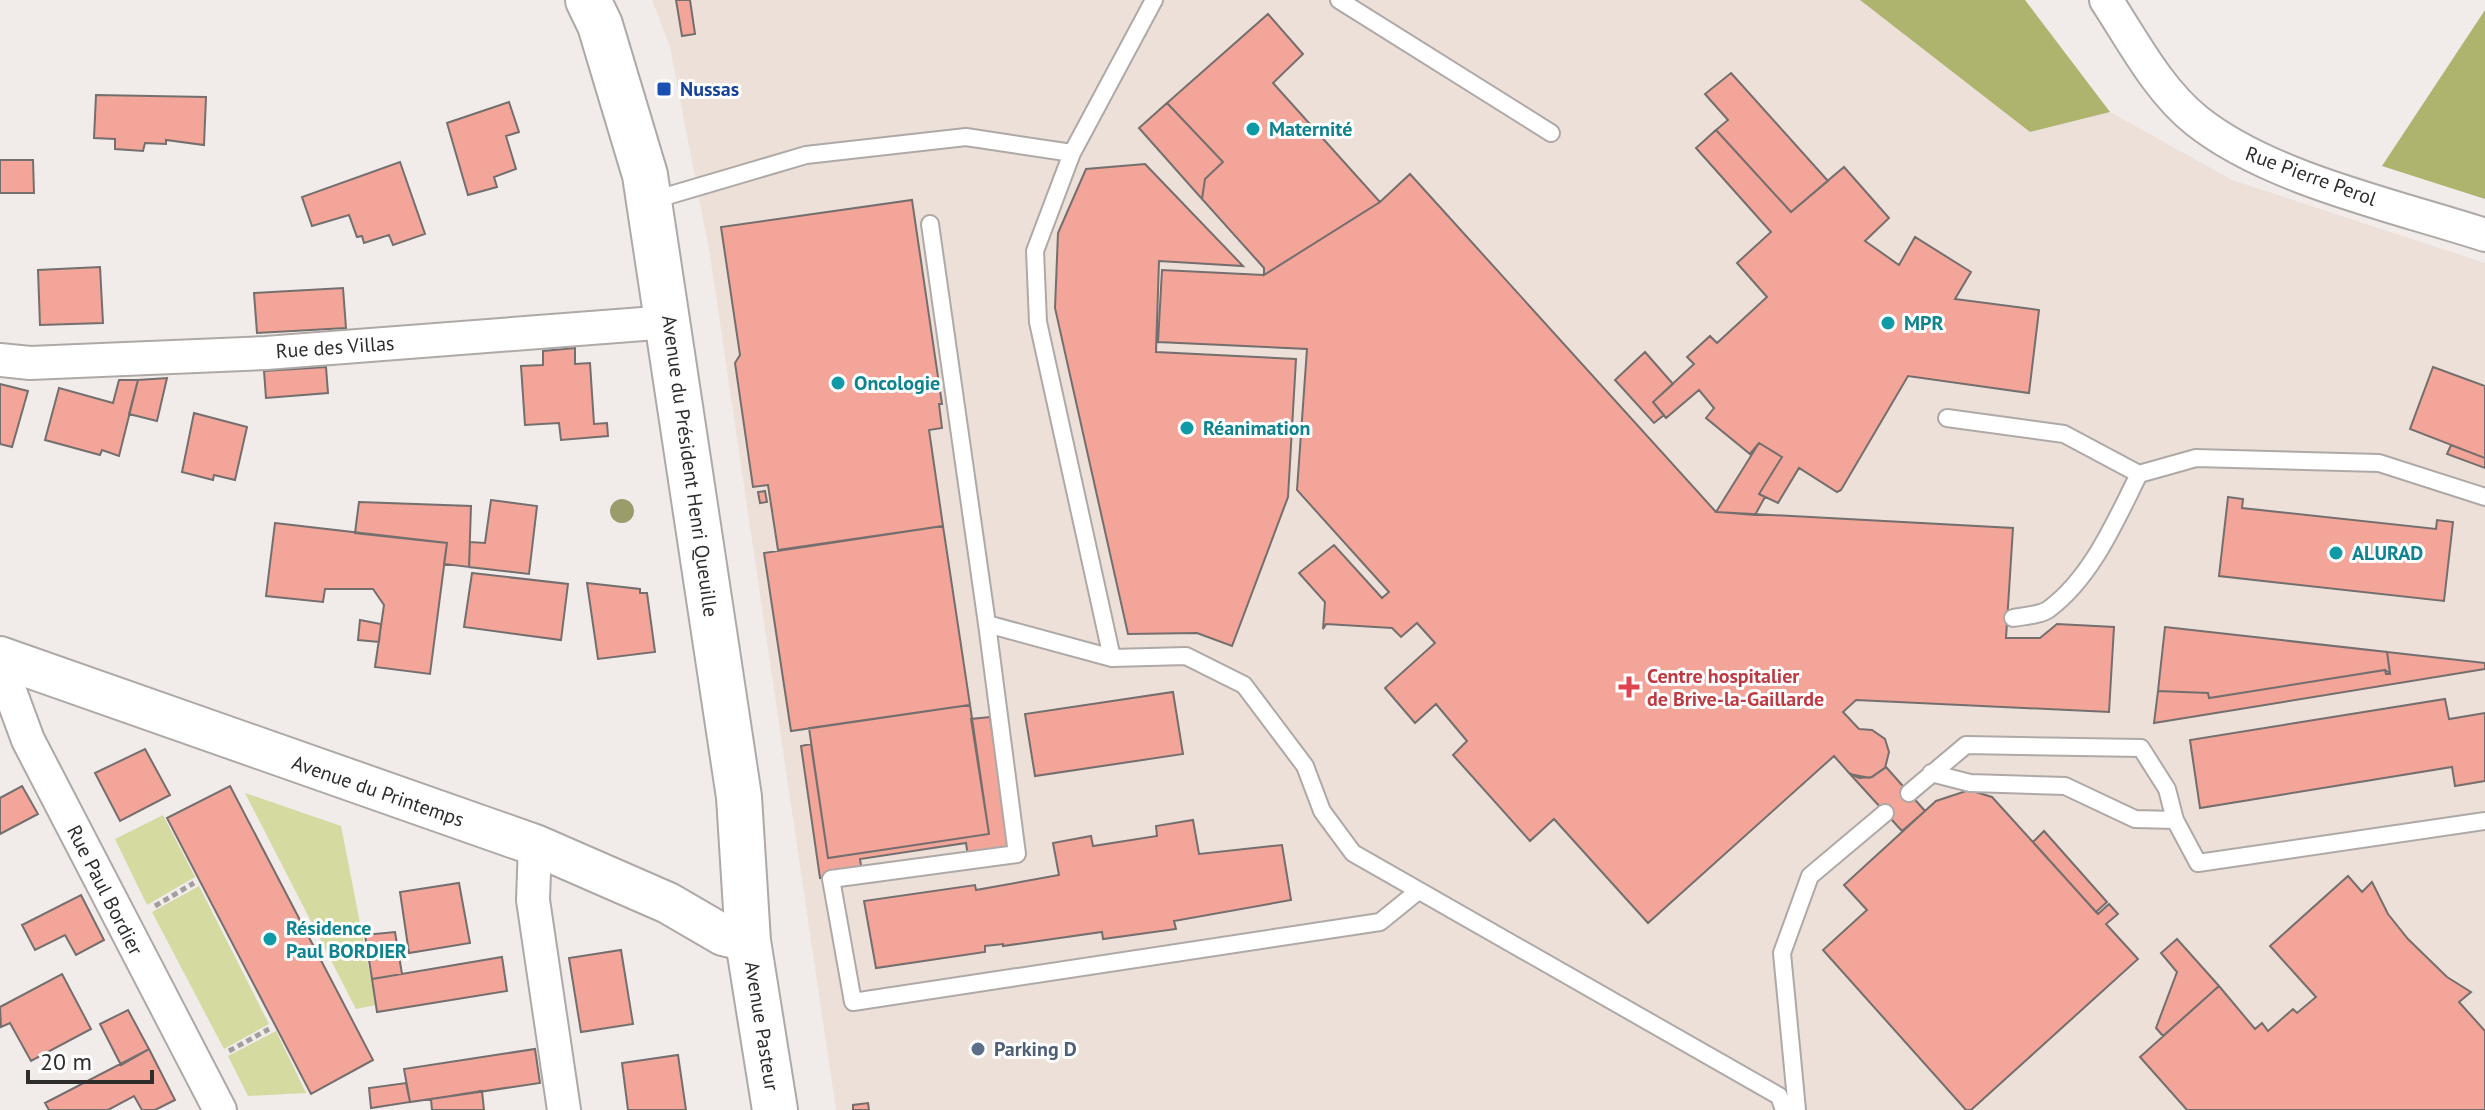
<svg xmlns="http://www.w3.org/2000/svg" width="2485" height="1110" viewBox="0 0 2485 1110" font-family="'PT Sans',sans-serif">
	<rect width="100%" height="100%" fill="#f1ebe9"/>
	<path fill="#ede0d9" d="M652 0H1860L2030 132 2110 112 2232 180 2485 263V1110H836L710 255 670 47Z"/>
	<path fill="#d5daa1" d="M245 793 341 826 376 1005 356 1009Z
		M163 815 195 877 147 905 115 839Z
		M199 886 269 1024 224 1049 152 912Z
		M276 1031 306 1093 248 1096 228 1056Z"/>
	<path fill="#aeb36d" d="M1860 0H2025L2110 112 2030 132Z
		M2485 10V199L2382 166Z"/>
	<path fill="#f2a598" stroke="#746f6e" stroke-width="2" d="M676 0H690L695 34 682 36Z
		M1268 14 1303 54 1273 83 1380 202 1264 275V268L1202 199 1205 179 1223 162 1167 103Z
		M1731 73 1828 181 1791 212 1716 130 1728 120 1705 94Z
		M96 95 206 97 204 145 166 140V144L145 143 143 151 115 149V139L94 138Z
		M509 102 519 132 506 136 516 169 494 177 497 187 468 195 447 123Z
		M1167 103 1223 162 1205 179 1202 199 1139 128Z
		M1716 130 1791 212 1844 167 1889 218 1865 241 1899 265 1915 237 1971 272 1955 299 2039 310 2029 393 1908 376 1841 490 1837 492 1799 468 1778 503 1759 494 1782 457 1759 443 1750 454 1706 418 1714 408 1699 390 1666 418 1653 402 1694 364 1687 357 1710 336 1717 343 1767 297 1737 263 1771 232 1696 148Z
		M0 160H33L34 193H0Z
		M400 162 425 234 393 245 389 235 364 243 362 236 357 237 349 215 312 226 302 197Z
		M1145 164 1243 266 1159 261 1156 352 1296 359 1288 497 1232 646 1197 633 1128 634 1055 308 1058 233 1086 169Z
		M1410 174 1716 512 2013 528 2006 638H2040L2057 624 2114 627 2109 712 1856 700 1843 712 1859 729 1872 730 1885 739 1889 752 1885 768 1872 777 1859 778 1849 773 1834 756 1648 923 1554 819 1530 841 1453 755 1467 741 1436 704 1415 723 1385 688 1435 643 1417 623 1401 637 1392 628 1326 624 1323 629 1325 602 1299 573 1334 545 1382 598 1389 592 1297 490 1307 349 1158 342 1162 270 1264 275 1380 202Z
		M912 200 942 404H939L942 428 929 430 943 526 778 550 768 485 753 487 735 363 740 355 721 227Z
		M100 267 103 323 40 325 38 270Z
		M343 288 346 328 257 333 254 293Z
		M575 348V364L590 363 594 424 607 423 608 436 561 440 559 423 525 425 521 366 543 365V351Z
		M1645 352 1673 384 1653 402 1664 415 1654 423 1615 380Z
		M326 367 328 393 266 398 264 371Z
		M2433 367 2485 386V458L2410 429Z
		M167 378 157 421 129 414 138 380Z
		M119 380H138L119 456 102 450 100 455 45 440 59 388 113 403Z
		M0 384 28 391 12 447 0 444Z
		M194 413 247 427 235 480 214 475 213 480 182 472Z
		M1759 443 1782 457 1759 494 1765 497 1755 515 1716 512Z
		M2451 445 2485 458V468L2447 454Z
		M765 491 767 502 760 503 758 492Z
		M2228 497 2243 499 2242 508 2436 529 2437 520 2453 522 2444 601 2219 576Z
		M491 500 537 506 529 574 469 567 470 542 485 543Z
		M359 502 471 506 469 567 444 564 447 543 355 533Z
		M275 523 447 543 430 674 375 667 384 605 373 589H325L323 602 266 596Z
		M943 526 970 705 791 731 764 553Z
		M472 573 568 584 561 640 464 627Z
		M587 583 640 589V593H647L655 652 598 659Z
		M360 620 381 624 379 642 358 640Z
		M2165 627 2387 652 2390 673 2385 670 2209 698 2208 693 2158 691Z
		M2387 652 2485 663V669L2154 723 2158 691 2208 693 2209 698 2385 670 2386 674 2390 673Z
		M1173 692 1183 754 1035 776 1025 714Z
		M2445 699 2449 719 2485 713V781L2455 786 2452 767 2200 808 2190 740Z
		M970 705 989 834 828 858 809 728Z
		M990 717 1010 850 968 856 966 843 860 859 862 872 820 878 801 746 811 744 828 858 989 834 971 719Z
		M145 749 170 795 120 821 95 773Z
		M1886 767 1925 811 1902 831 1850 774 1870 778Z
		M22 786 38 814 0 834V798Z
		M230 786 373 1060 311 1094 167 818Z
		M1969 790 1992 797 2098 914 2109 904 2118 914 2106 924 2138 959 1971 1110H1966L1823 950 1867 910 1844 885 1936 801Z
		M1193 820 1199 854 1282 845 1291 900 1174 921 1176 929 1103 939 1102 932 1003 946V944L985 946V952L876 968 864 901 975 885 976 890 1059 875 1053 843 1091 836 1093 846 1157 836 1156 826Z
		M2044 831 2107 902 2096 912 2033 842Z
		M2348 876 2362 892 2372 882 2388 914 2408 939 2447 977 2471 992 2459 1002 2485 1031V1110H2187L2140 1057 2219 986 2255 1029 2262 1023 2268 1031 2293 1009 2297 1013 2316 997 2270 946Z
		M459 883 470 943 409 953 400 892Z
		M81 895 104 940 76 955 65 935 35 950 22 925Z
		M395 932 402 974 372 979 365 935Z
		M2177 939 2219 986 2163 1036 2156 1028 2177 972 2161 953Z
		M621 950 633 1024 581 1032 569 958Z
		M502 957 507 991 377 1012 372 979Z
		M62 974 91 1029 31 1061 10 1023 1 1027 0 1007Z
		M128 1010 149 1049 121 1065 100 1024Z
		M149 1049 175 1100 155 1110H142L134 1096 108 1110H49L45 1103Z
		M535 1049 540 1083 410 1102 404 1069Z
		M678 1055 686 1110H628L622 1063Z
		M406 1083 410 1102 371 1108 369 1088Z
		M482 1091 484 1110H432L431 1099Z
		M868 1103 869 1110H853V1105Z"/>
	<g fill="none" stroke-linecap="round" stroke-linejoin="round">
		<defs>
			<path id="service" d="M1154 0 1072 153 1035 251 1038 322 1112 658 1186 656 1244 685 1305 766 1322 811 1353 853 1779 1096 1784 1110
				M1339 0 1551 133
				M650 201 806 155 966 137 1072 153
				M930 224 987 624
				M1947 418 2064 434 2139 474 2196 458 2379 463 2485 497
				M2013 618C2024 616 2041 615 2049 609 2092 577 2116 520 2139 474
				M1112 658 987 624 1017 854 831 879 853 1002 1380 922 1417 892
				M1909 793 1966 745 2141 748 2167 789 2175 820 2135 819 2065 786 1970 783 1931 773
				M2175 820 2198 863 2485 821
				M1797 1110 1782 953 1810 876 1885 813"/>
			<path id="minor" d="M2106 0C2133 41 2158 90 2197 121 2270 179 2396 206 2485 235
				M0 360 30 363 266 353 669 322
				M0 664 28 740 220 1110
				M535 845 533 900 564 1110"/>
			<path id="tertiary" d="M0 657 535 845 668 903 723 935 748 941"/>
			<path id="secondary" d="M588 0 600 25 645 175 739 797 748 941 775 1110"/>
		</defs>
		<use href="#service" stroke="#aea9a6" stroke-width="20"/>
		<use href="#minor" stroke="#aea9a6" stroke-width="36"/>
		<use href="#tertiary" stroke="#aea9a6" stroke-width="44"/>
		<use href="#secondary" stroke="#aea9a6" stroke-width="48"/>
		<path stroke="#a39e9d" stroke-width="5" stroke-dasharray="6 4" stroke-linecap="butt" d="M155 906 194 883
			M229 1051 269 1029"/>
		<use href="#service" stroke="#fff" stroke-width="16"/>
		<use href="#minor" stroke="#fff" stroke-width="32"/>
		<use href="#tertiary" stroke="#fff" stroke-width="40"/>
		<use href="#secondary" stroke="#fff" stroke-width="44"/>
	</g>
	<circle fill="#9c9b6a" cx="622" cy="511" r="12"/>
	<rect fill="#1a4fb4" stroke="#fff" stroke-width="3" x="656" y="81" width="16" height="16" rx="4"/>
	<g fill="#0f9aa8" stroke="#fff" stroke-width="3">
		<circle cx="1253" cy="129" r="8"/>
		<circle cx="1888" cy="323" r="8"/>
		<circle cx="838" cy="383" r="8"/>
		<circle cx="1187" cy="428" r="8"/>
		<circle cx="2336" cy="553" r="8"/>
		<circle cx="270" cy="939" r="8"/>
	</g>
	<path fill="#e0444e" stroke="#fff" stroke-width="3" d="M1625 675h8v8h8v8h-8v8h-8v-8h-8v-8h8z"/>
	<circle fill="#5c6f8a" stroke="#fff" stroke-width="3" cx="978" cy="1049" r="8"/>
	<g text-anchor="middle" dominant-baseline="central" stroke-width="6" stroke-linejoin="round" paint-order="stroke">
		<g font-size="20" font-weight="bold" fill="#164399" stroke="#fff" text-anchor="start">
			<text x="680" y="89">Nussas</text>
		</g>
		<g font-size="20" font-weight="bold" fill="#0d838f" stroke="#fff" text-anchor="start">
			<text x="1269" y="129">Maternité</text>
			<text x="1904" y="323">MPR</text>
			<text x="854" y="383">Oncologie</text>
			<text x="1203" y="428">Réanimation</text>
			<text x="2352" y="553">ALURAD</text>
			<text x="286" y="928">Résidence<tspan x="286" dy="23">Paul BORDIER</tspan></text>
		</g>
		<g font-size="20" fill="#2f2d2c" stroke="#fff">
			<text transform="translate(2311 176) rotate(20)">Rue Pierre Perol</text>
			<text transform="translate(335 347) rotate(-4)">Rue des Villas</text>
			<text transform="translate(690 466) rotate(82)">Avenue du Président Henri Queuille</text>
			<text transform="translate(378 791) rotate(19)">Avenue du Printemps</text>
			<text transform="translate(105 890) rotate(63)">Rue Paul Bordier</text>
			<text transform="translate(762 1026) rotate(81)">Avenue Pasteur</text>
		</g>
		<g font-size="20" font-weight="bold" fill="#be3a42" stroke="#fff" text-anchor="start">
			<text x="1647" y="676">Centre hospitalier<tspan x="1647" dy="23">de Brive-la-Gaillarde</tspan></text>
		</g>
		<g font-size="20" font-weight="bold" fill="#4e5e75" stroke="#fff" text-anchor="start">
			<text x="994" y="1049">Parking D</text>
		</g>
	</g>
	<path d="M28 1070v12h124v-12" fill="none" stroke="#2f2d2c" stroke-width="4"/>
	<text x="40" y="1070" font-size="24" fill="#2f2d2c" stroke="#ffffff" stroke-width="6" paint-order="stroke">20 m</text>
</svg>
